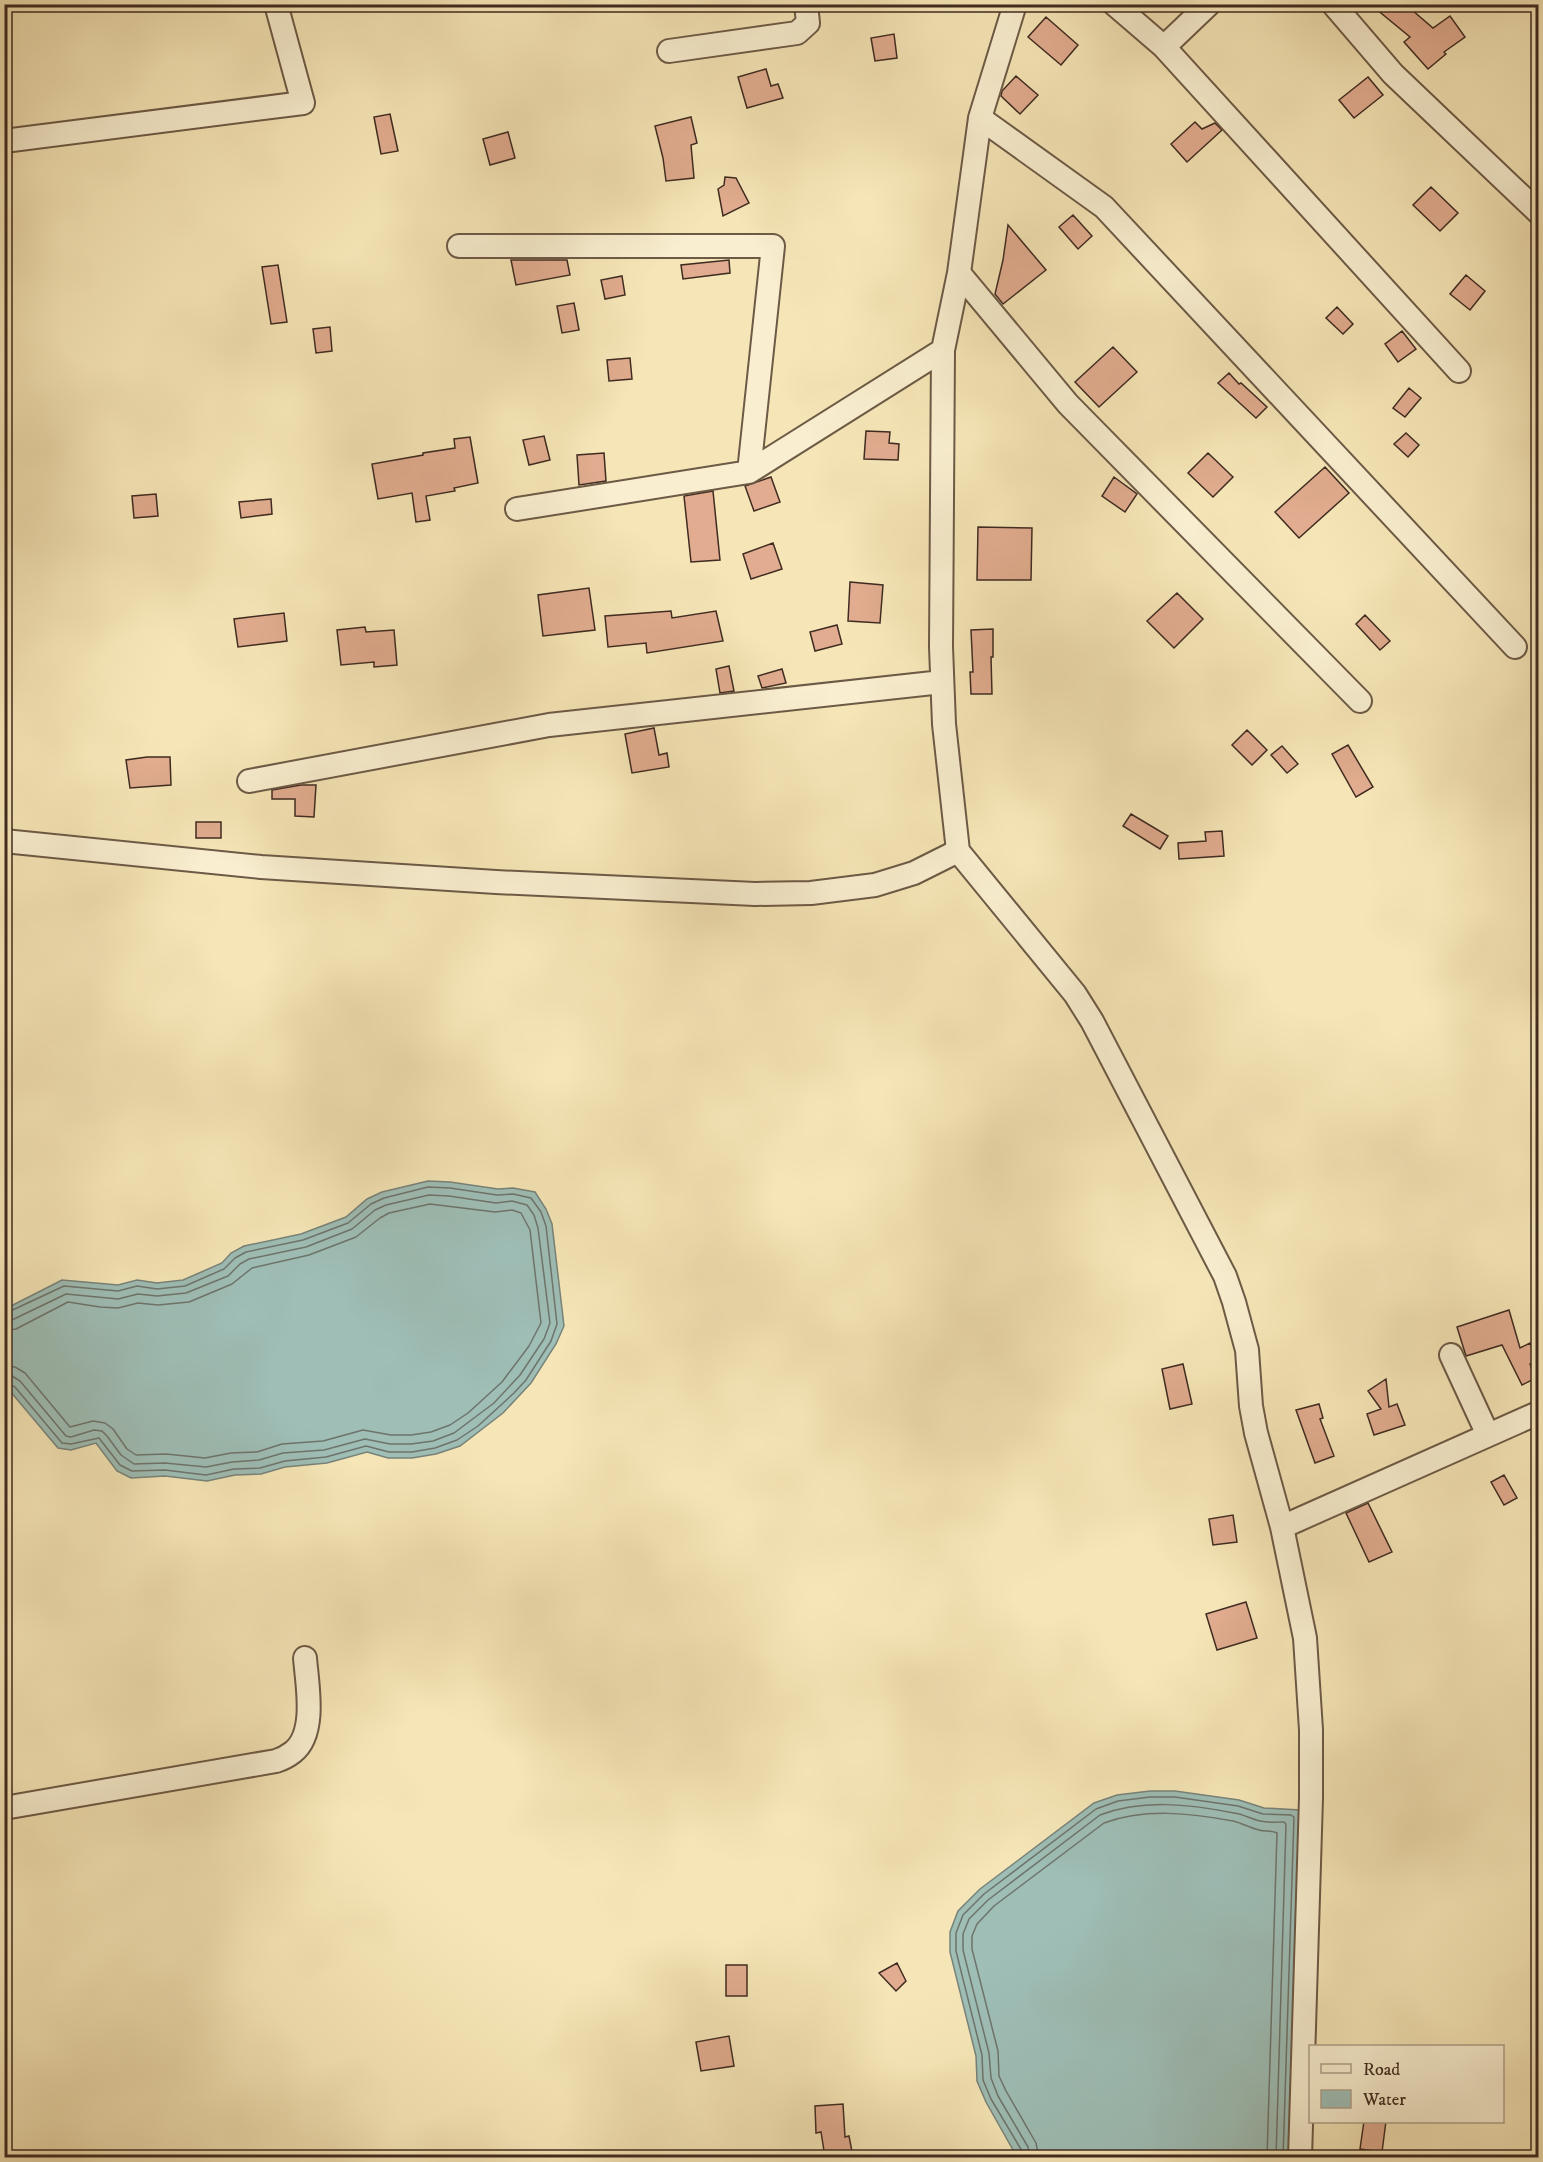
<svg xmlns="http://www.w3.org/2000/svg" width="1543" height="2162" viewBox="0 0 1543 2162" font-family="'IM FELL DW Pica',serif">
	<rect width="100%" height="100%" fill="#f6e6b7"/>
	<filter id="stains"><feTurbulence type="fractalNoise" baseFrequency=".00333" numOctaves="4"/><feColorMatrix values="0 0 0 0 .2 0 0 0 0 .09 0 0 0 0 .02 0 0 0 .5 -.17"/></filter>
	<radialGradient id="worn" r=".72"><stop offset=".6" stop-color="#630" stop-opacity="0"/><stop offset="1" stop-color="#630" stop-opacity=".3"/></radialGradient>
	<path fill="#9ebeb6" stroke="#78837a" stroke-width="1.5" d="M428 1181 450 1182 498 1189 513 1188 535 1192 546 1209 552 1224 564 1326 556 1344 531 1383 503 1413 460 1446 436 1454 412 1458H388L367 1452 327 1463 285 1467 261 1474 235 1475 207 1481 165 1476 131 1478 117 1471 96 1443 71 1450 58 1448 10 1391 5 1387V1309L62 1280 118 1285 137 1280 157 1283 183 1280 222 1263 231 1253 244 1246 301 1234 346 1217 367 1199 382 1192Z
		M1150 1791H1175L1239 1800 1264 1808 1300 1810 1289 2157H1017L986 2102 977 2081 976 2056 950 1952V1932L958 1911 980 1889 1094 1803 1117 1795Z"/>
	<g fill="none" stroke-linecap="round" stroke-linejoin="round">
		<path stroke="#6e746c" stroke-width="1.5" d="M4 1314 64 1286 118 1291 137 1286 157 1289 185 1286 224 1269 235 1258 246 1252 303 1240 348 1223 371 1204 384 1198 428 1187 450 1188 497 1195 513 1194 531 1198 541 1212 546 1226 557 1324 551 1341 526 1380 514 1393 478 1426 457 1440 435 1448 412 1452H389L366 1446 326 1457 285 1461 260 1468 234 1469 206 1475 165 1470 132 1471 120 1465 99 1438 71 1444 62 1443 15 1387 4 1382
			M4 1322 12 1320 66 1294 118 1299 138 1294 157 1296 186 1293 228 1276 240 1264 249 1259 306 1247 352 1229 375 1210 386 1205 429 1195 449 1196 496 1203 512 1201 527 1205 534 1215 538 1228 550 1323 544 1339 520 1375 494 1403 454 1433 433 1441 411 1444H390L365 1439 324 1450 283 1453 259 1460 232 1462 206 1467 165 1463 134 1464 121 1455 107 1436 102 1431 94 1430 71 1437 66 1436 20 1381 12 1376 4 1375
			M4 1331 16 1329 68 1302 100 1307 118 1308 138 1303 158 1305 189 1302 232 1284 252 1268 309 1255 356 1237 380 1218 389 1213 430 1204 495 1212 512 1210 521 1213 530 1230 541 1323 529 1346 502 1382 468 1413 450 1425 431 1432 411 1435H391L363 1430 323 1441 282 1444 257 1452 231 1453 205 1458 166 1454 136 1455 127 1449 113 1429 105 1423 93 1421 70 1427 25 1373 15 1367 4 1366
			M1023 2158 1022 2151 991 2099 983 2080 982 2055 956 1951V1933L963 1915 984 1894 1096 1809 1118 1801 1150 1797H1175L1238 1806 1263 1814 1291 1815 1294 1817 1283 2158
			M1030 2158 1028 2147 998 2096 991 2078 989 2053 963 1950V1934L969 1919 988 1900 1100 1815C1143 1799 1189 1804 1234 1813 1243 1814 1251 1819 1260 1821 1268 1823 1276 1822 1284 1822L1286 1824 1276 2158
			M1039 2158 1036 2143 1006 2091 999 2076 998 2051 972 1949V1936L977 1924 994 1906 1104 1823C1144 1808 1191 1813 1233 1821 1242 1823 1250 1828 1259 1830 1265 1832 1271 1830 1277 1833L1267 2158"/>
	</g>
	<path fill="#e1ac8f" stroke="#3f2b21" stroke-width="1.5" d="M1370 4H1405L1433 28 1450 16 1465 37 1444 52 1446 54 1428 69 1404 42 1410 37Z
		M1046 17 1078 45 1061 65 1028 37Z
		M894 34 897 58 875 61 871 38Z
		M766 69 771 86 778 84 783 98 747 108 738 77Z
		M1016 76 1038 95 1020 114 1001 96 1002 91Z
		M1368 77 1383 95 1354 118 1339 100Z
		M390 114 398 151 381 154 374 117Z
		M691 117 697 143 691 145 694 178 666 181 663 158 655 126Z
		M1195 122 1202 129 1215 123 1222 130 1187 162 1171 144Z
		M508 132 515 158 490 165 483 139Z
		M725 177 736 178 749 203 723 216 718 189 724 185Z
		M1431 187 1458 213 1440 231 1413 205Z
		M1073 215 1092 236 1078 249 1059 227Z
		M1008 225 1046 270 1003 304 995 294 1003 260Z
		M511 260H567L570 275 516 285Z
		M729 260 730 273 683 279 681 265Z
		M278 265 287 322 271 324 262 267Z
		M1466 275 1485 291 1470 310 1450 294Z
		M622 276 625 295 605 299 601 280Z
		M574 303 579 330 562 333 557 306Z
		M1337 307 1353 324 1343 334 1326 318Z
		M330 327 332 351 316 353 313 329Z
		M1402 331 1416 349 1398 362 1385 344Z
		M1113 347 1137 372 1099 407 1075 382Z
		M630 358 632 379 609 381 607 360Z
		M1229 373 1239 384 1241 383 1267 407 1256 418 1218 383Z
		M1409 388 1421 398 1405 417 1393 408Z
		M866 431 890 432 889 443 899 444 898 460 864 459Z
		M1406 433 1419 445 1408 457 1394 444Z
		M544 436 550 460 529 465 523 440Z
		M470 437 478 483 454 488 455 491 426 496 430 520 416 522 412 493 378 499 372 464 423 455V453L455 448 454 439Z
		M604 453 606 481 579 485 577 455Z
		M1208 453 1233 477 1213 497 1188 473Z
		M1325 467 1349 493 1299 538 1275 512Z
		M771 477 780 502 754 511 745 486Z
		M1114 477 1137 494 1125 512 1102 496Z
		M713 491 720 560 691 562 684 496Z
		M156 494 158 516 134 518 132 496Z
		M271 499 272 514 241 518 239 502Z
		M978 527 1032 528 1031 580H977Z
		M773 543 782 569 751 579 743 554Z
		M850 582 883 585 880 623 848 621Z
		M589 588 595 630 543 636 538 595Z
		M1177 593 1203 619 1174 648 1147 621Z
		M671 611 672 618 716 611 723 641 647 653 646 643 608 647 605 616Z
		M284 613 287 641 238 647 234 619Z
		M1365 615 1390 641 1380 650 1356 624Z
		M837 625 842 644 815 651 810 632Z
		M365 627 366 632 394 630 397 665 374 667V662L341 665 337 630Z
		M993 629V657H991L992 694H971L970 672H973L971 630Z
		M729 666 734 691 720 693 716 669Z
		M782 669 786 683 762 688 758 676Z
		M654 728 659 755 667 753 669 767 632 773 625 734Z
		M1247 730 1267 750 1252 765 1232 745Z
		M1348 745 1373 787 1356 797 1332 754Z
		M1282 746 1298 764 1287 773 1271 755Z
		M147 757H170L171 785 130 788 126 760Z
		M301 785H316L314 817 295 816V799H272V790Z
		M1131 814 1168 836 1160 849 1123 826Z
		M196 822H221V838H196Z
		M1222 831 1224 856 1179 859 1178 843 1206 841 1205 832Z
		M1509 1310 1520 1348 1530 1343 1538 1360 1530 1364 1536 1378 1522 1385 1502 1345 1466 1356 1457 1327Z
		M1183 1364 1192 1404 1170 1409 1162 1369Z
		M1386 1379 1389 1407 1397 1404 1405 1425 1374 1435 1367 1414 1381 1409 1368 1391Z
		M1319 1404 1323 1418 1320 1419 1334 1456 1315 1463 1296 1410Z
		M1504 1475 1517 1498 1504 1505 1491 1482Z
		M1368 1503 1392 1552 1369 1562 1346 1513Z
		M1233 1515 1237 1542 1213 1545 1209 1519Z
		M1246 1602 1257 1638 1217 1650 1206 1614Z
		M897 1963 906 1981 896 1991 879 1973Z
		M726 1965H747V1996H726Z
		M729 2036 734 2066 701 2071 696 2042Z
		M843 2104 845 2137 849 2136 853 2157H825L821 2132 816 2133 815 2106Z
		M1364 2121H1386L1382 2152 1360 2149Z"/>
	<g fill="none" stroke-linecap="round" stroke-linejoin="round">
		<defs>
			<path id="minor" d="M1015 4 980 118 959 273 943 350 941 647 944 724 958 851 1075 994 1092 1021 1225 1276 1234 1302 1247 1350 1251 1406 1256 1433 1282 1527 1305 1638 1311 1730V1798L1300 2158
				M1114 4 1164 47 1459 371
				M1333 4 1393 74 1538 212
				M1164 47 1209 4
				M669 51 797 33 808 23 806 4
				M980 118 1104 207 1515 647
				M4 141 303 103 276 4
				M459 246H773L749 472
				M959 273 1068 404 1360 701
				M517 509 749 472 943 350
				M249 781 549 725 942 682
				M4 841 261 867 496 882 755 894 811 893 875 885 914 873 958 851
				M1451 1355 1488 1435
				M1282 1527 1538 1413
				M4 1808 276 1761C282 1759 288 1756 293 1752 317 1733 307 1684 305 1658"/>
		</defs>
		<use href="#minor" stroke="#6d5a46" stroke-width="26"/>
		<use href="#minor" stroke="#f9efd0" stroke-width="22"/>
	</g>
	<rect width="1543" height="2162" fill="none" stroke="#f6e6b7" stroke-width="24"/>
	<rect x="6" y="6" width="1531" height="2150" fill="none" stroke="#3f2b21" stroke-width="3"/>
	<rect x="12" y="12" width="1519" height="2138" fill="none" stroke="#3f2b21" stroke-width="1.5"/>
	<rect x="1309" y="2045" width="195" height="78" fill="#f9efd0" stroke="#afa18a" stroke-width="1.5"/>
	<rect x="1321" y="2064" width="30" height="9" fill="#f9efd0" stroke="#afa18a" stroke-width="1.5"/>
	<text x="1363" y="2075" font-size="18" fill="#3f2b21">Road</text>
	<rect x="1321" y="2090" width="30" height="18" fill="#9ebeb6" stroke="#afa18a" stroke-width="1.5"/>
	<text x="1363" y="2105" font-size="18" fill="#3f2b21">Water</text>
	<rect width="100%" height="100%" filter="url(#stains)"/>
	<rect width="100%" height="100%" fill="url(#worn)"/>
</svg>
